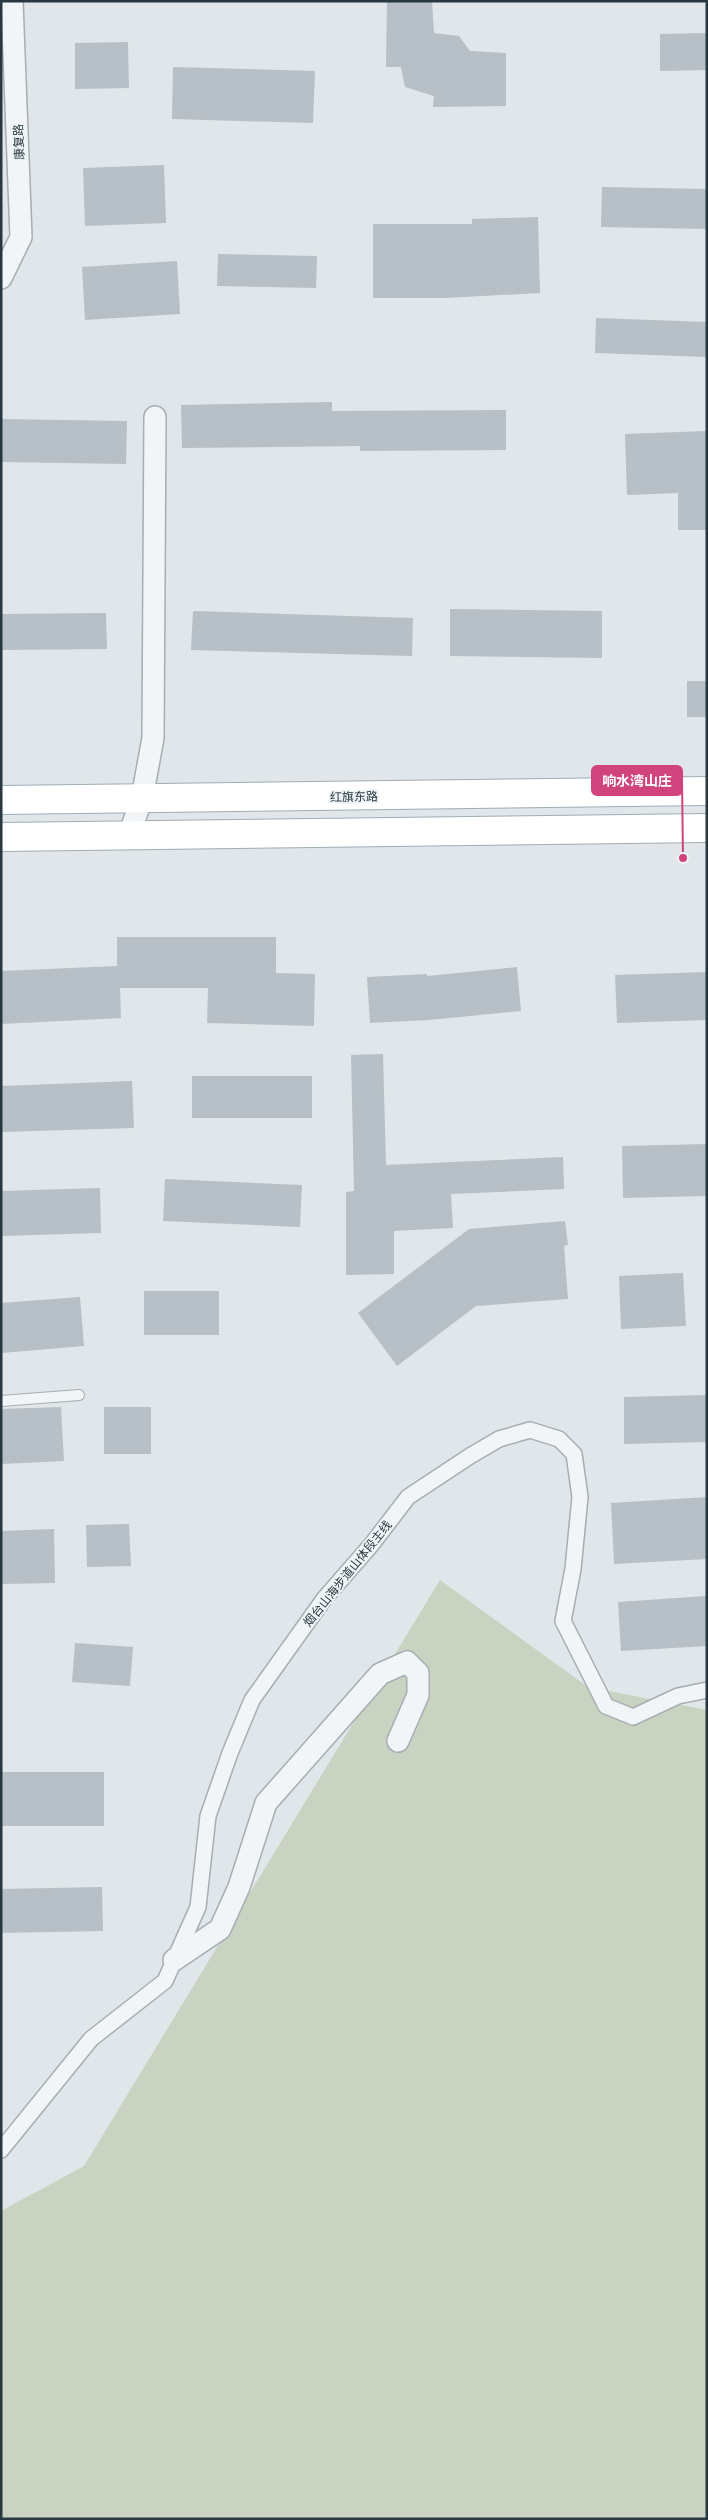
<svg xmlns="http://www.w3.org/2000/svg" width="708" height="2520" viewBox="0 0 708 2520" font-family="Barlow,'Noto Sans SC',sans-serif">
	<rect width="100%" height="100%" fill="#e0e6e9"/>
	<path fill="#cad3c1" d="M440 1580 588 1687 707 1710V2519H1V2211L84 2166Z"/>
	<path fill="#b7c0c6" d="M387 1H432L434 33 459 36 470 51 506 53V106L433 107 434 96 405 87 401 67H386Z
		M707 33V70L660 71V34Z
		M128 42 129 88 75 89V43Z
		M173 67 315 71 313 123 172 119Z
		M164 165 166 223 85 226 83 168Z
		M602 187 707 189V229L601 227Z
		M538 217 540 293 445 298H373V224H472V219Z
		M218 254 317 256 316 288 217 286Z
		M177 261 180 314 85 320 82 267Z
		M596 318 707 322V357L595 353Z
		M332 402V411L506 410V450L360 451V446L182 448 181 405Z
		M1 419 127 421 126 464 1 462Z
		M707 431V530H678V493L627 495 625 434Z
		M450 609 602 611V658L450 656Z
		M193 611 413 618 412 656 191 650Z
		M106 613 107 649 1 650V614Z
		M687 681H707V717H687Z
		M117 937H276V973L315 974 314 1026 207 1023 208 988H120L121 1018 1 1024V971L117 966Z
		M517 967 521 1011 429 1020 370 1023 367 977 427 974V976Z
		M707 972V1020L617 1023 615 975Z
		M383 1054 386 1165 563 1157 564 1189 451 1194 453 1228 394 1231V1274L346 1275V1192L354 1191 351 1055Z
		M192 1076H312V1118H192Z
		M132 1081 134 1128 1 1132V1086Z
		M707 1144V1196L623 1198 622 1146Z
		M165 1179 302 1185 300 1227 163 1221Z
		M100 1188 101 1233 1 1236V1191Z
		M565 1221 568 1245 564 1246 568 1299 476 1306 397 1366 358 1313 469 1229Z
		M683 1273 686 1326 621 1329 619 1276Z
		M144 1291H219V1335H144Z
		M80 1297 84 1346 1 1353V1303Z
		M707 1395V1442L624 1444V1397Z
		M61 1407 64 1461 1 1464V1409Z
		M104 1407H151V1454H104Z
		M707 1497V1559L614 1564 611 1503Z
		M129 1524 131 1566 87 1567 86 1525Z
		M54 1529 55 1583 1 1584V1531Z
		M706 1596 707 1646 621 1651 618 1602Z
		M75 1643 133 1647 130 1686 72 1682Z
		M1 1772H104V1826H1Z
		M102 1887 103 1931 1 1933V1889Z"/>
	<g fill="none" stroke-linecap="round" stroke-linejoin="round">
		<defs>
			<path id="service" d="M1 1401 79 1395"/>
			<path id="pedestrian" d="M1 2150 91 2039 165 1981 198 1907 208 1816 230 1753 252 1700 324 1599 372 1544 408 1497 470 1456 499 1439 530 1430 559 1439 574 1454 580 1497 573 1569 563 1621 606 1706 633 1717 678 1696 707 1690"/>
			<path id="minor" d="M1 278 21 237 12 1
				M129 835 142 798 153 738 155 417
				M174 1960 220 1929 239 1887 266 1803 380 1674 407 1662 418 1673V1695L398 1741"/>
			<path id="primary" d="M1 800 707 791
				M1 837 707 828"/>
		</defs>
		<use href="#service" stroke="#a5aeb3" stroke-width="12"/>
		<use href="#pedestrian" stroke="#a5aeb3" stroke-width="18"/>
		<use href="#minor" stroke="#a5aeb3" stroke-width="24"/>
		<use href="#primary" stroke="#9fadb5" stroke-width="30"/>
		<use href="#service" stroke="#f2f5f7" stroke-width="10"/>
		<use href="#pedestrian" stroke="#f2f5f7" stroke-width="15"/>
		<use href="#minor" stroke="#f2f5f7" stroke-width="21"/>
		<use href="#primary" stroke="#fff" stroke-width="28"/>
	</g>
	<g text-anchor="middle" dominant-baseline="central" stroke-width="4" stroke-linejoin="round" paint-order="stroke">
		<g font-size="12" fill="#283740" stroke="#eff4f6">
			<text transform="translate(18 142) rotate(-92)">康复路</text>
			<text transform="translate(354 796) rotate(-1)">红旗东路</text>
			<text transform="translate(347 1573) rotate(-51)">烟台山海步道山体段主线</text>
		</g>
	</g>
	<path fill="none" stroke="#d0437d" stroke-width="2" d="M683 858L682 781"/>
	<circle fill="#d0437d" stroke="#eff4f6" stroke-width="2" cx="683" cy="858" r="5"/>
	<rect fill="#d0437d" stroke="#d0437d" stroke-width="2" x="592" y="766" width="90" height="29" rx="5"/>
	<g font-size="14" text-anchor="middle" font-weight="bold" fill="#fff">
		<text x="637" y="786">响水湾山庄</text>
	</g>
	<rect width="708" height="2520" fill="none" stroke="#283740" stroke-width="5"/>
</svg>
